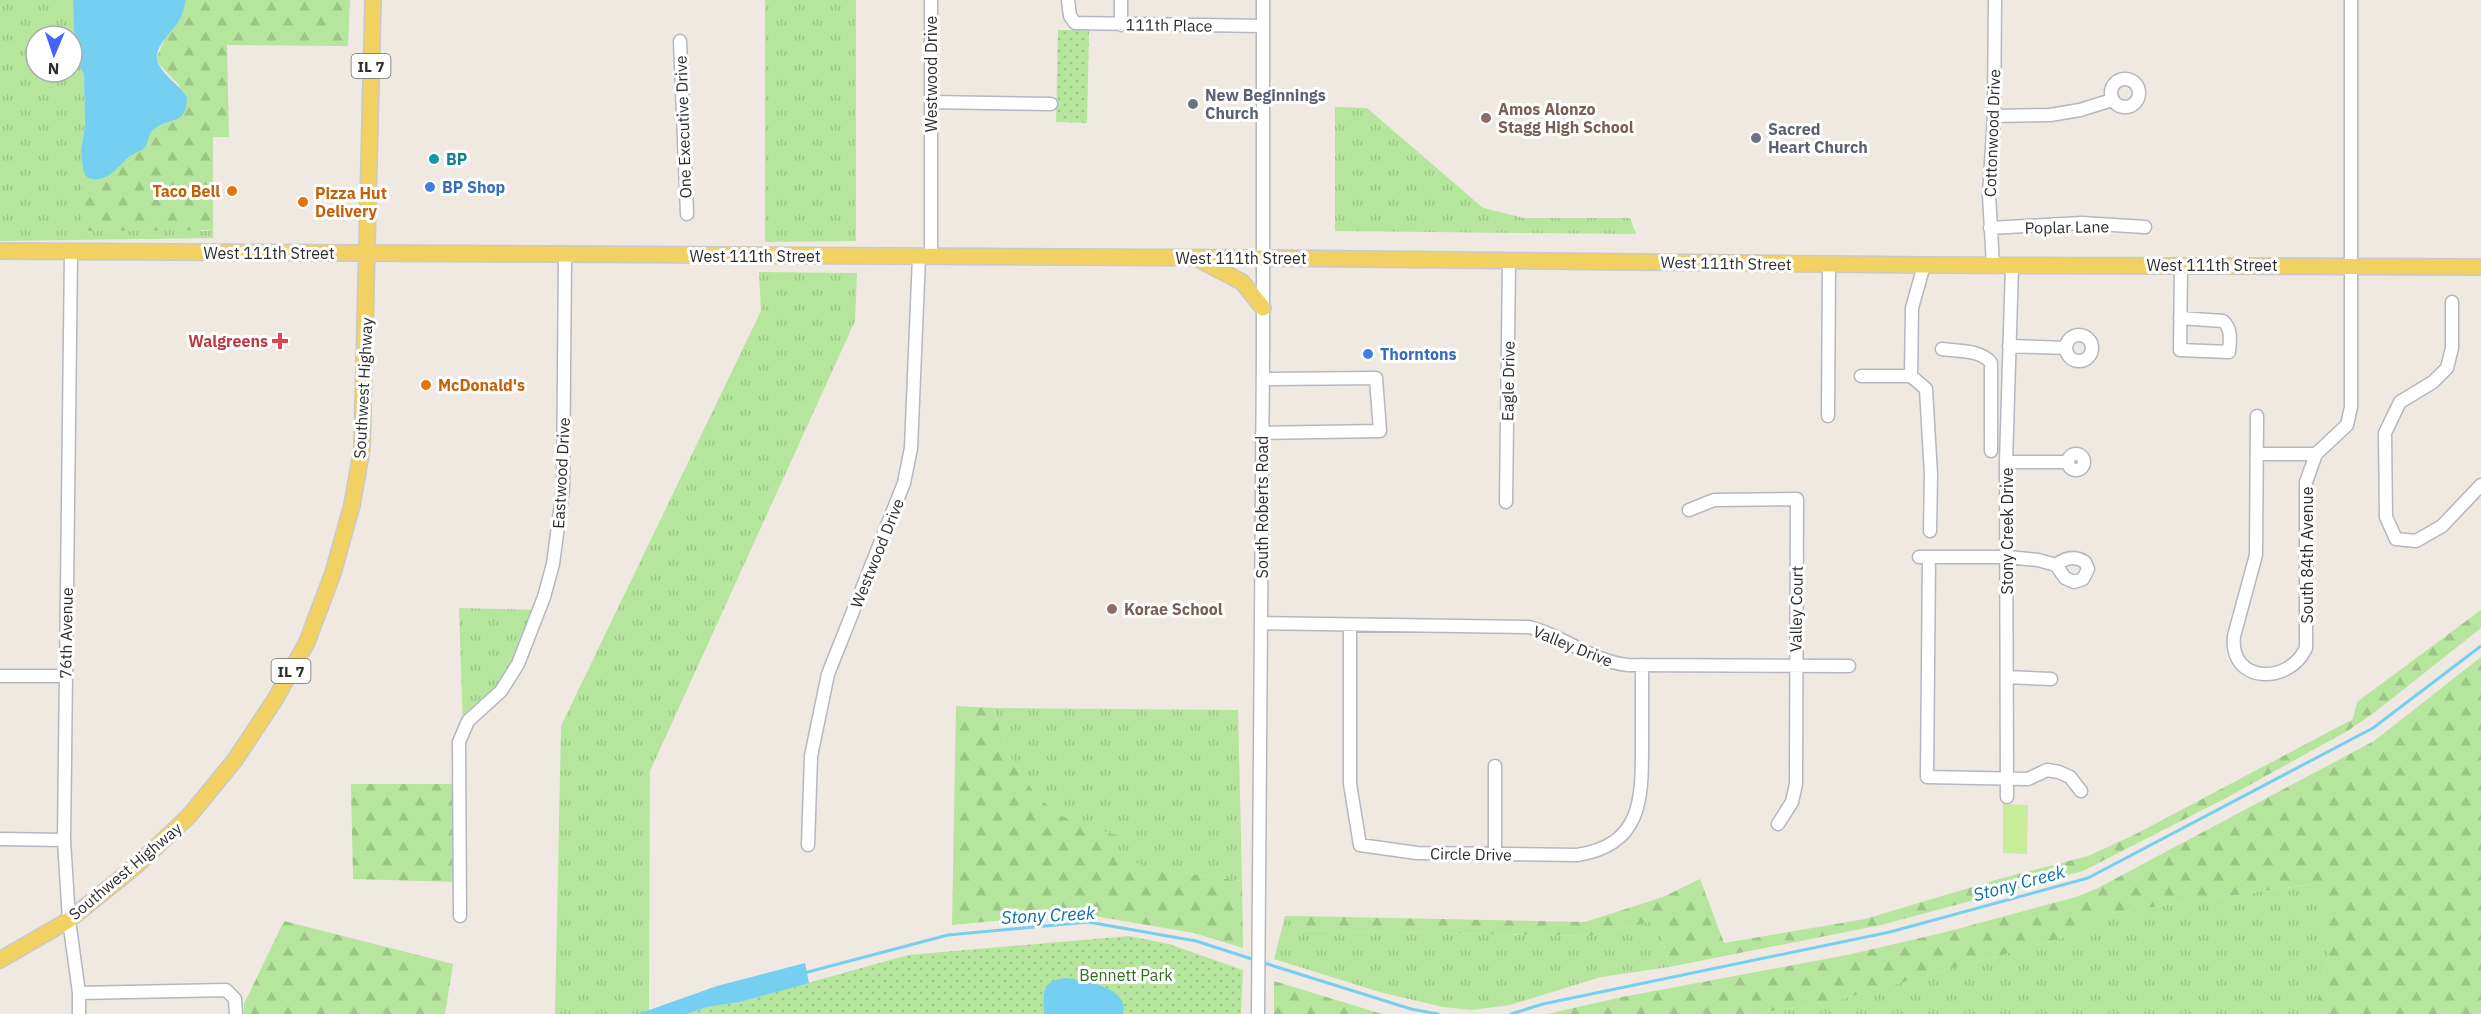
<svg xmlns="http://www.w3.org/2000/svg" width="2481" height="1014" viewBox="0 0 2481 1014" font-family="'IBM Plex Sans',sans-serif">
	<defs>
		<pattern id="grass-tufts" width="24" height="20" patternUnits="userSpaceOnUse" patternTransform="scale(1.5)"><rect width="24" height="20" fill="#b6e59e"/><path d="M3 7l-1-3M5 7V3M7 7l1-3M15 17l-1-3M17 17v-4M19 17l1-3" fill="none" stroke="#9dc588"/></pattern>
		<pattern id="forest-firs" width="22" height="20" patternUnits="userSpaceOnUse" patternTransform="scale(1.5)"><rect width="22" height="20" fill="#b6e59e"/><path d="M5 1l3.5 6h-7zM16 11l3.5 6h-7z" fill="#9dc588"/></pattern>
		<pattern id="park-dots" width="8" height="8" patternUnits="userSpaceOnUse" patternTransform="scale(1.5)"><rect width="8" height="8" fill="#b6e59e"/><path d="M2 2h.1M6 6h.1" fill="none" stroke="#9dc588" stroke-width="1.8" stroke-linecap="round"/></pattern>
	</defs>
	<rect width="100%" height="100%" fill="#efe9e1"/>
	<path fill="url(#grass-tufts)" fill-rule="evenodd" d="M0 0H73L75 59 84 74 85 126 81 151 83 170 201 231 213 230V238L0 241ZM36 36H72V72H36Z
		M765 0H856V241L765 242Z
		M1335 107 1367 108 1483 208 1524 218H1630L1636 234 1335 231Z
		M759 272 857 273 855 321 650 771 649 1011 638 1014H555L561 726 761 311Z
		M459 608 539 610 518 664 463 729Z
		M994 708 1238 710 1242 881 1182 873 1115 859 1119 836C1103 831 1085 828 1070 820 1030 801 1002 751 994 708Z
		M2320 883 2329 954 2318 998V1014H1753L1835 1001 2069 936 2112 913Z
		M1285 916H1294V930L1590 936 1658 920 1669 967 1601 977 1510 1005 1471 1010 1443 1007 1383 993 1274 959Z"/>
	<path fill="url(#forest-firs)" d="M186 0H350L348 46 227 45 229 137H213V230L82 231 83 170 87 177C108 183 116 167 130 156 134 153 139 152 141 148 146 142 148 133 154 129 168 118 178 127 186 106L179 85 159 64 157 57 165 38 179 21Z
		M2481 610V628L2375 712 2349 730 2228 797 2083 871 1881 925 1669 967 1658 920 1590 936 1293 930 1294 916 1585 922 1663 897 1700 879 1724 943 1865 919 1999 879 2088 856 2132 836 2353 719 2357 702Z
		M2481 657V1014H2318V998L2329 954 2319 883 2112 913 2069 936 1835 1001 1753 1014H1547L1622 997 1847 955 1946 932 2076 897 2096 889 2374 741Z
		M956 706 994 708C1002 751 1030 801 1070 820 1085 827 1104 831 1120 836L1116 859 1182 873 1242 881 1243 948 1194 933 1077 913 952 925Z
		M351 784H460V882L353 879Z
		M284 921 453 964 445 1014H244V1004Z
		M1274 981 1382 1014H1274Z"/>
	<path fill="url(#park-dots)" d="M1058 30H1089L1087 123 1056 122Z
		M1129 936 1169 944 1243 970 1241 1014H687L707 1007 740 1002 908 955Z"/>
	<path fill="#c9ec9a" d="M2003 804 2028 805 2027 854 2003 853Z"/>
	<path fill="#75cff0" d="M73 0H186C184 8 182 16 178 23 170 34 151 49 159 65 166 78 179 84 187 98 186 128 168 116 153 130 148 134 149 141 146 146 142 151 134 153 130 156 118 166 105 186 87 177L83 170 81 151 85 126 84 74 75 59Z
		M805 963 809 983 740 1002 707 1007 687 1014H638L717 986Z
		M1066 978C1085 981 1130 987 1123 1014H1044C1043 993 1042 980 1066 978Z"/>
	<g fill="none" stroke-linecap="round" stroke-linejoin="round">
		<path stroke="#75cff0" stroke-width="3" d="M1261 962 1411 1009 1438 1014
			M804 973 948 935 1088 922 1196 941 1255 960
			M1511 1014 1543 1004 1890 932 2088 878 2373 728 2481 646"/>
		<defs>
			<path id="minor" d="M1068 0 1070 16 1075 23 1262 26
				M1121 25V0
				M680 41 687 214
				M2111 93a14 14 0 1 1 28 0a14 14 0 1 1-28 0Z
				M931 102 1051 104
				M1994 116 2050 115 2080 110 2112 100
				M1990 228 2082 223 2145 227
				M71 252 64 840 69 920 79 993V1014
				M931 256V0
				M1924 265 1912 308 1911 376 1926 389 1931 475 1930 531
				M1993 265 1989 195 1994 116 1995 0
				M2452 302V348L2447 368 2433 382 2400 402 2385 433 2386 517 2396 539 2416 541 2442 526 2481 485
				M2180 318 2223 321C2232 329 2230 340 2229 352L2180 350 2181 265
				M2066 348a13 13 0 1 1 26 0a13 13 0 1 1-26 0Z
				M2009 346 2066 348
				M1942 349C1957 351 1982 350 1991 363V451
				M1861 376H1911
				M1828 416 1829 264
				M2257 416 2256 555 2234 636C2229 684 2289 685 2306 648V482L2316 454 2347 425 2351 407V0
				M1262 433 1380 431 1376 378 1263 379
				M2068 462a8 8 0 1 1 16 0a8 8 0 1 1-16 0Z
				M2258 454H2316
				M2006 462H2068
				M1506 502 1509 260
				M1689 510 1714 500 1797 499 1796 784 1792 802 1778 824
				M1919 557H2008L2038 560 2056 565 2065 578 2074 582 2083 579 2088 569 2085 562C2074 555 2065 558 2056 565
				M1929 557 1927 777 2028 779 2047 770 2059 772 2070 777 2081 791
				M1261 623 1529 627C1565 636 1590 661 1628 665L1849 666
				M1350 625V784L1360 845 1417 853 1577 855C1643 845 1642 798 1642 743 1642 717 1642 691 1642 665
				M0 676H65
				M2007 677 2051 679
				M1495 766V854
				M2007 797 2006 462 2012 265
				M0 839 64 840
				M808 845 811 756 828 674 904 483 911 448 919 257
				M460 916 459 742 468 721 501 691 518 664 544 597 553 564 563 488 565 255
				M79 993 226 990 235 999 236 1014
				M1258 1014 1263 352V0"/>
			<path id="major" d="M0 251 1263 258 1924 265 2481 267
				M1198 259 1242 282 1263 308
				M0 960 69 920 137 865 189 816 235 760 276 698 307 642 333 573 352 505 362 448 373 0"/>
		</defs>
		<use href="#minor" stroke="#b4b7c1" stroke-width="15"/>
		<use href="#major" stroke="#c9c9c9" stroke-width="18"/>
		<use href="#minor" stroke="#fff" stroke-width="12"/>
		<use href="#major" stroke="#f2d163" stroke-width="15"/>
	</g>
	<g fill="#6b7280" stroke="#fff" stroke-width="2">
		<circle cx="1193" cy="104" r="6"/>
		<circle cx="1756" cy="138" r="6"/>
	</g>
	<g fill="#8d6e63" stroke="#fff" stroke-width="2">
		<circle cx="1486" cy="118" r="6"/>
		<circle cx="1112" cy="609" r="6"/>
	</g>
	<circle fill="#0f9aa8" stroke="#fff" stroke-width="2" cx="434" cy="159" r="6"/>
	<g fill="#3f7fe0" stroke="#fff" stroke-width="2">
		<circle cx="430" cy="187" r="6"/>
		<circle cx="1368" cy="354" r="6"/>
	</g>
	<g fill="#e8710a" stroke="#fff" stroke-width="2">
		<circle cx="232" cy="191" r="6"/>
		<circle cx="303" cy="202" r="6"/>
		<circle cx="426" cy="385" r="6"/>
	</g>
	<path fill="#e0444e" stroke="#fff" stroke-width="2" d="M277 332h6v6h6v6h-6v6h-6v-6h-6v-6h6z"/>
	<g text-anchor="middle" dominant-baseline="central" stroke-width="6" stroke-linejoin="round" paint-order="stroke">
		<g fill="#fff" stroke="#6d6d6d" stroke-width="1.5">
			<rect x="351.5" y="54" width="39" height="24" rx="4.5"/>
			<rect x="271.5" y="659" width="39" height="24" rx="4.5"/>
		</g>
		<g font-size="15" font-weight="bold" fill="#2e2e2e">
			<text x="371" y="66">IL 7</text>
			<text x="291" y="671">IL 7</text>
		</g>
		<g font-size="16" fill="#2e2e2e" stroke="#fff">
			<text transform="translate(1169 25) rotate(1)">111th Place</text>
			<text transform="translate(931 74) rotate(-90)">Westwood Drive</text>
			<text transform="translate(683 127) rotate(-92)">One Executive Drive</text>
			<text transform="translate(1992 133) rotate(-88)">Cottonwood Drive</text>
			<text transform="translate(2067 227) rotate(-1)">Poplar Lane</text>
			<text x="269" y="253">West 111th Street</text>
			<text x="755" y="256">West 111th Street</text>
			<text x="1241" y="258">West 111th Street</text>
			<text transform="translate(1726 263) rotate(1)">West 111th Street</text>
			<text x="2212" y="265">West 111th Street</text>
			<text transform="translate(1508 381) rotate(-89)">Eagle Drive</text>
			<text transform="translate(363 388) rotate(-87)">Southwest Highway</text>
			<text transform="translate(561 473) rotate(-87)">Eastwood Drive</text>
			<text transform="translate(1262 507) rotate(-90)">South Roberts Road</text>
			<text transform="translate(2007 531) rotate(-90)">Stony Creek Drive</text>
			<text transform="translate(877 553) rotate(-68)">Westwood Drive</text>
			<text transform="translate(2307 555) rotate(-90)">South 84th Avenue</text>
			<text transform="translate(1796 609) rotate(-89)">Valley Court</text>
			<text transform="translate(66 633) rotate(-89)">76th Avenue</text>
			<text transform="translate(1573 646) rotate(22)">Valley Drive</text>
			<text transform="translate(1471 854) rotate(1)">Circle Drive</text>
			<text transform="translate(125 871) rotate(-40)">Southwest Highway</text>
		</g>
		<g font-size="16" font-weight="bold" fill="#5b616d" stroke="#fff" text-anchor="start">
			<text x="1205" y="95">New Beginnings<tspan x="1205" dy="18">Church</tspan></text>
			<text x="1768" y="129">Sacred<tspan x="1768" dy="18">Heart Church</tspan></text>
		</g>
		<g font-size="16" font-weight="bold" fill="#785e54" stroke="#fff" text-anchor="start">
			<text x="1498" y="109">Amos Alonzo<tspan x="1498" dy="18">Stagg High School</tspan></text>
			<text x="1124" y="609">Korae School</text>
		</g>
		<g font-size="16" font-weight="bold" fill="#0d838f" stroke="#fff" text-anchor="start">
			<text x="446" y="159">BP</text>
		</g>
		<g font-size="16" font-weight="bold" fill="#366cbe" stroke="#fff" text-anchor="start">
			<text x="442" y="187">BP Shop</text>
			<text x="1380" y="354">Thorntons</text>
		</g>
		<g font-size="16" font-weight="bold" fill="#c56008" stroke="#fff" text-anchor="start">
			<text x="220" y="191" text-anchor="end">Taco Bell</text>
			<text x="315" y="193">Pizza Hut<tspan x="315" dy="18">Delivery</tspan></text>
			<text x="438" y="385">McDonald's</text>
		</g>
		<g font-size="16" font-weight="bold" fill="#be3a42" stroke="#fff" text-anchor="end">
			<text x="268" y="341">Walgreens</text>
		</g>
		<g font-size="16" fill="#2c6e1b" stroke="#fff">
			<text x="1126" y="975">Bennett Park</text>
		</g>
		<g font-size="18" font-style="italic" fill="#0d6fa3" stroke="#fff">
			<text transform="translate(2019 883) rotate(-15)">Stony Creek</text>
			<text transform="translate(1048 915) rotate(-3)">Stony Creek</text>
		</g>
	</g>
	<g transform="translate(54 54) rotate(182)"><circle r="28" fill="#ffffff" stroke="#ababab" stroke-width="1.5"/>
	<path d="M0-4.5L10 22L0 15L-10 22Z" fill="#4264fb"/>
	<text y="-9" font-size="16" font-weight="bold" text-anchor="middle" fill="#2e2e2e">N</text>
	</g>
</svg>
